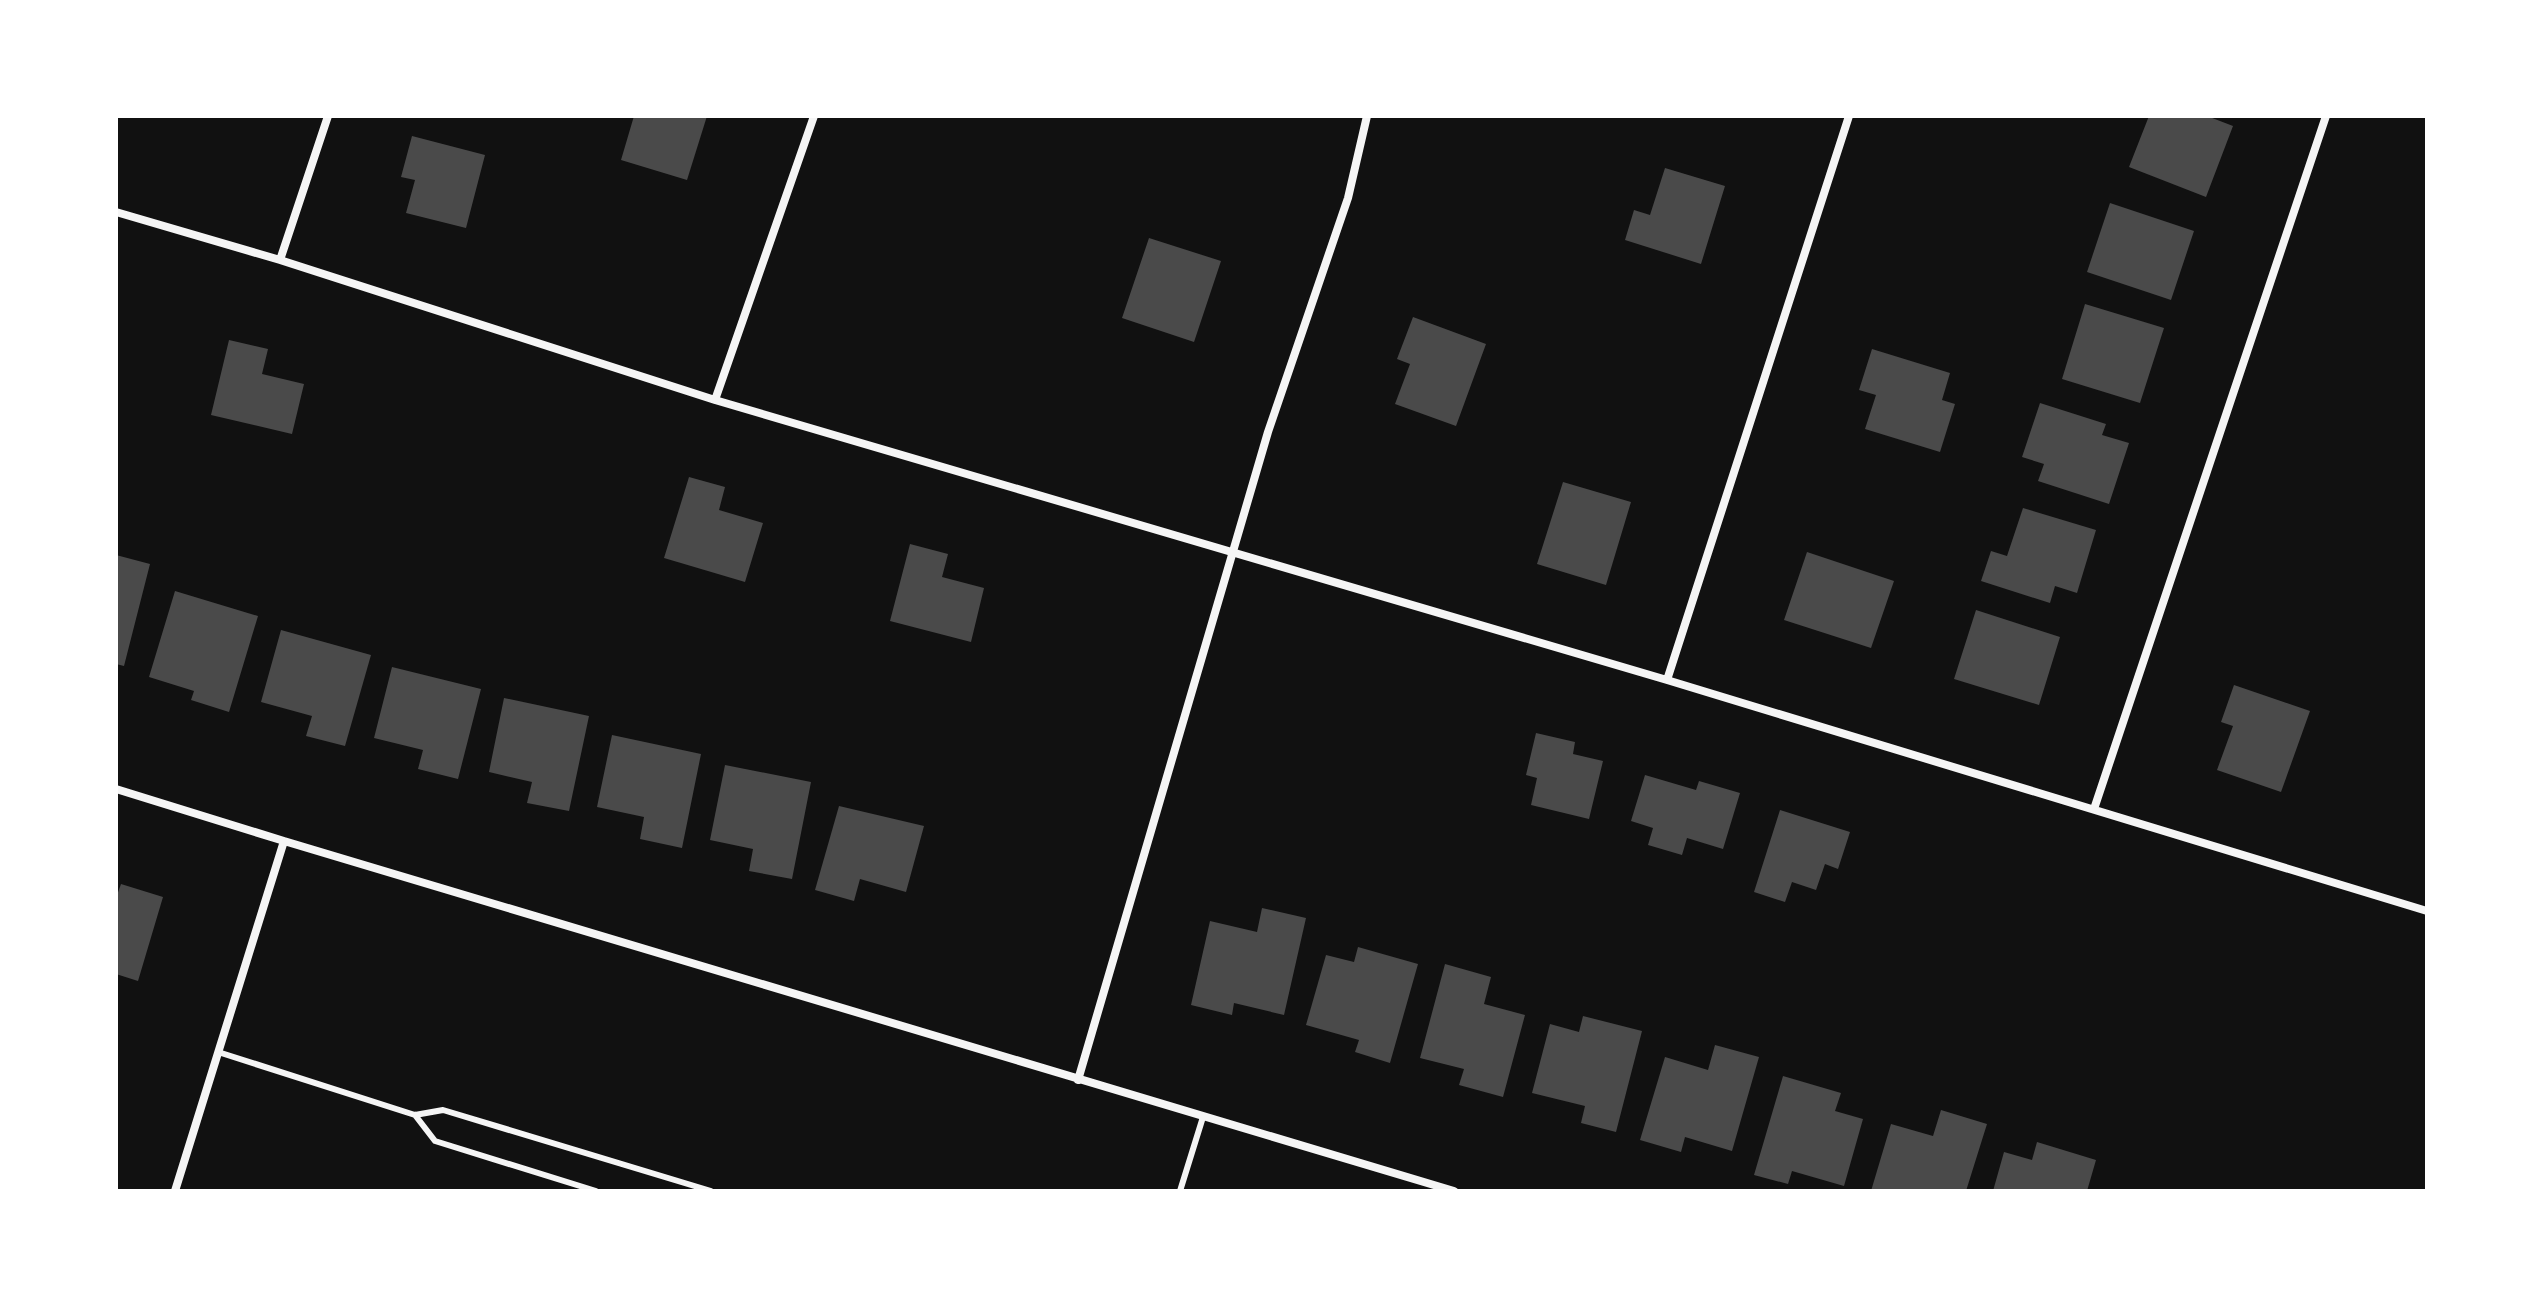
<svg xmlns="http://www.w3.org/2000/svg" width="2543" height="1307" viewBox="0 0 2543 1307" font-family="Roboto,sans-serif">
	<rect width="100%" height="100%" fill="#111"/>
	<path fill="#4a4a4a" d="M634 116H707L687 180 621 160Z
		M2149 116H2207L2233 126 2206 197 2129 167Z
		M412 136 485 155 466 228 406 213 415 180 401 177Z
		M1665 168 1725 186 1701 264 1625 240 1634 210 1650 215Z
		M2110 203 2194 231 2171 300 2087 272Z
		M1149 238 1221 261 1194 342 1122 318Z
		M2085 304 2164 328 2140 403 2062 379Z
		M1413 317 1486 344 1456 426 1395 404 1410 364 1397 359Z
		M229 340 268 349 262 374 304 384 292 434 211 415Z
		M1872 349 1950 373 1942 400 1955 404 1940 452 1865 429 1876 395 1859 390Z
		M2040 403 2106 424 2102 435 2129 443 2109 504 2038 481 2044 464 2022 457Z
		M689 477 725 487 719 510 763 523 745 582 664 558Z
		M1563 482 1631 502 1606 585 1537 564Z
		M2023 508 2096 530 2077 593 2055 586 2050 603 1981 581 1991 551 2007 556Z
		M910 544 948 554 942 577 984 588 971 642 890 621Z
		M1807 552 1894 581 1871 648 1784 620Z
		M116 555 150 564 124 666 116 664Z
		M175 591 258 616 229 712 191 700 194 691 149 677Z
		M1976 610 2060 637 2039 705 1954 679Z
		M281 630 371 655 345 746 306 736 312 716 261 702Z
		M392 667 481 689 458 779 418 769 423 750 374 738Z
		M2234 685 2310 711 2281 792 2217 770 2233 726 2221 722Z
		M504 698 589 716 569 811 527 803 532 782 489 772Z
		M1536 733 1575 742 1573 754 1603 761 1589 819 1531 805 1537 778 1526 775Z
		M612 735 701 754 682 848 640 839 644 817 597 807Z
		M725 765 811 782 792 879 749 871 753 849 710 840Z
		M1645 775 1696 790 1699 781 1740 793 1723 849 1687 838 1682 855 1648 845 1653 828 1631 821Z
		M839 806 924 826 906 892 860 879 854 901 815 890Z
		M1780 810 1850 832 1838 869 1825 864 1816 890 1792 882 1785 902 1754 892Z
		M121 884 163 897 138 981 116 974V898Z
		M1262 908 1306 918 1284 1015 1234 1003 1232 1015 1191 1005 1210 921 1257 932Z
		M1358 947 1418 964 1390 1063 1355 1052 1359 1040 1306 1025 1326 955 1354 962Z
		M1445 964 1491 977 1484 1004 1525 1015 1503 1097 1459 1085 1464 1069 1420 1058Z
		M1583 1016 1642 1031 1616 1132 1581 1123 1585 1106 1532 1093 1550 1024 1579 1032Z
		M1715 1045 1759 1057 1732 1151 1685 1137 1681 1152 1640 1140 1665 1057 1708 1070Z
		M1783 1076 1841 1093 1835 1111 1863 1119 1844 1186 1792 1171 1788 1184 1754 1175Z
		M1941 1110 1987 1124 1966 1191H1871L1891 1124 1933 1136Z
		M2037 1142 2096 1160 2087 1191H1993L2004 1152 2032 1160Z"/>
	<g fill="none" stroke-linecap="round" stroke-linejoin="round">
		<path stroke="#f5f5f5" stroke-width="6" d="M218 1052 415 1115 443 1110 711 1191
			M415 1115 435 1141 596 1191
			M1180 1191 1203 1117"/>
		<path stroke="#f5f5f5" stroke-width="8" d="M116 212 280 260 715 400 1667 680 2427 911
			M280 260 328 116
			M715 400 814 116
			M1667 680 1849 116
			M116 789 284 841 1454 1191
			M2094 809 2326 116
			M1078 1080 1268 432 1348 198 1367 116
			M175 1191 284 841"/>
	</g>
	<rect width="2543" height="1307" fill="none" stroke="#ffffff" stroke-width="236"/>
</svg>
